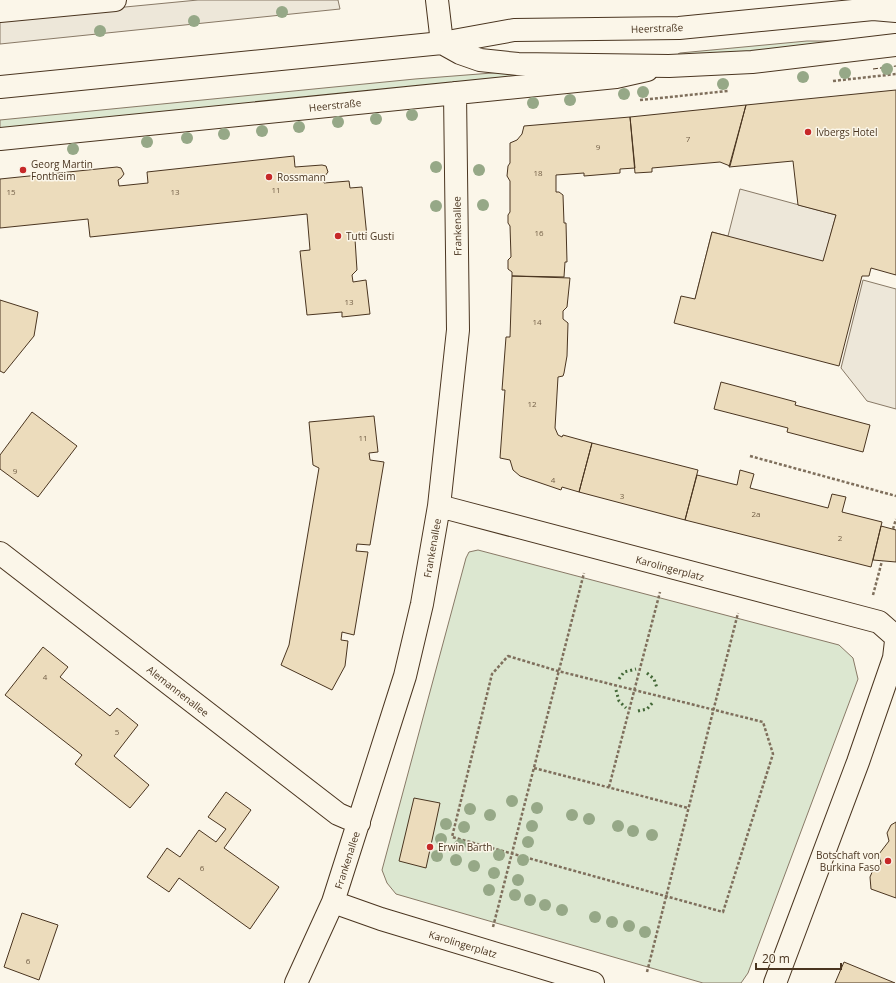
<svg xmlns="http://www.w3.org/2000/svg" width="896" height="983" viewBox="0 0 896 983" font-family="'Open Sans',sans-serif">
	<rect width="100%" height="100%" fill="#fbf6e9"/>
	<path fill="#dce7d0" stroke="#887966" d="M807 41H843L844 43 677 58 678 54 680 53Z
		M518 71 532 75 0 129V120L415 79Z
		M478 550 839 645 853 658 858 679 748 973 741 983H703L396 894 387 883 382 870 466 558 469 552Z"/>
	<path fill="#ede7d9" stroke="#887966" d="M198 0H338L340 9 0 44V19Z
		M740 189 836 215 806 327 695 299 712 232 728 236Z
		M863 280 896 289V409L867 401 841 368Z"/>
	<path fill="#ecdcbc" stroke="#4a3520" d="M896 90V275L871 268 869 276H862L839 366 674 323 681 296 695 299 712 232 823 261 836 215 798 205 793 161 729 167 746 105Z
		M746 105 730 166 720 162 652 168V172L635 173 630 117Z
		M630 117 635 168 620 169V173L584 176V173L556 175V192H559L563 195 564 223H566L567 262H565L564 277 512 276V272L508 269V260L511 257 510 226 508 223V215L510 212V181L507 176 508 166 510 163V143L517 140 522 134 524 126Z
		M294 156 295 167 322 165 326 166 328 172 324 177V183L349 181 350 188 362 187 367 237 355 239 357 270 352 275 353 282 366 280 370 314 342 317V312L307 315 300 251 310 250 307 214 90 237 88 219 0 228V179L117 167 121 168 124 174 121 178 118 180 119 186 148 183 147 172Z
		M512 276 570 278 567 307 563 311V319L568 323 567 356 564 373 563 376 558 377 555 428 558 435 562 437 563 435 592 443 579 492 562 487 561 490 520 476 513 470 510 460 500 458 505 390H502L506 337H510Z
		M0 300 38 312 34 336 4 373 0 371Z
		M721 382 796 402 795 405 870 425 863 452 787 432 788 428 714 409Z
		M32 412 77 446 38 497 0 469V455Z
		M374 416 378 452 369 453 370 460 384 462 370 545 357 544 356 551 368 552 354 635 342 632 341 640 348 641 345 666 332 690 281 665 289 645 319 468 313 465 309 422Z
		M592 443 698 470 685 520 579 492Z
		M740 470 754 474 750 488 828 508 832 494 846 497 842 512 882 522 871 567 685 520 697 475 737 485Z
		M881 526 896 530V562L873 560Z
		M43 647 68 667 60 677 110 716 117 708 138 725 114 756 149 785 130 808 75 764 82 755 5 695Z
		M226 792 251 810 224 848 279 887 250 929 179 878 169 892 147 877 167 848 180 857 199 830 216 842 226 829 208 817Z
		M414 798 440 803 426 868 399 861Z
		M896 822V898L871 889 870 877 873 870 878 868 881 863 879 854 889 841 887 833 891 825Z
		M22 913 58 925 39 980 4 967Z
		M844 962 895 983H835Z"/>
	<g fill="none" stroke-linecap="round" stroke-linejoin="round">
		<defs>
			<path id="street" d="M437 0 442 43
				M0 11 115 0
				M0 139 616 77 647 70
				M439 506 879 622 896 637
				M0 553 338 814 359 823
				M333 902 381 919 593 983
				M296 983 333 902 405 676 422 604 439 506 458 330 455 93
				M775 983 858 762 894 658 896 641"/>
			<path id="primary" d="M442 43 460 53 480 60 518 64 669 66 752 62 896 45
				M0 87 442 43 514 30 679 28 873 9 896 11"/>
		</defs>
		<use href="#street" stroke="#4a3520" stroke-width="24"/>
		<use href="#primary" stroke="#4a3520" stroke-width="24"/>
		<path stroke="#7f6f5c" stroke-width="2.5" stroke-dasharray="3 2" stroke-linecap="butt" d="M833 81 896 74
			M640 100 728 91
			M750 456 896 496
			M893 529 896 519
			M873 595 882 561
			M508 656 558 671 763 722 773 754 723 912 452 837 492 674Z
			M534 768 688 808
			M609 787 660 592
			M493 927 584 573
			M647 972 738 613"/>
		<use href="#street" stroke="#fbf6e9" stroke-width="22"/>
		<use href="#primary" stroke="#fbf6e9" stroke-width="22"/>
		<path stroke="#436837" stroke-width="3" stroke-dasharray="2 3" stroke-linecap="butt" d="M647 673 654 679 657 688
			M619 679 624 672 636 669
			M616 690 619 701 626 708
			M638 711 647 709 654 701"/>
		<path stroke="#4a3520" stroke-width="1" stroke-dasharray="5 2" stroke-linecap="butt" d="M873 69 896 66"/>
	</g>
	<g fill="#96a887">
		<circle cx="282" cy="12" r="6"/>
		<circle cx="194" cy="21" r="6"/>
		<circle cx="100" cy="31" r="6"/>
		<circle cx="887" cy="69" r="6"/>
		<circle cx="845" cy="73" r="6"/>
		<circle cx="803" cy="77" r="6"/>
		<circle cx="723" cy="84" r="6"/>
		<circle cx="643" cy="92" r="6"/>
		<circle cx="624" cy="94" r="6"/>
		<circle cx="570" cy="100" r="6"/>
		<circle cx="533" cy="103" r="6"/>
		<circle cx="412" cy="115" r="6"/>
		<circle cx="376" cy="119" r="6"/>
		<circle cx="338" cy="122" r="6"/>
		<circle cx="299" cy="127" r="6"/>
		<circle cx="262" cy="131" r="6"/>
		<circle cx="224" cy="134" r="6"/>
		<circle cx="187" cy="138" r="6"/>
		<circle cx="147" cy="142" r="6"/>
		<circle cx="73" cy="149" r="6"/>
		<circle cx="436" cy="167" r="6"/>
		<circle cx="479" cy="170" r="6"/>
		<circle cx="483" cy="205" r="6"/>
		<circle cx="436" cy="206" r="6"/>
		<circle cx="512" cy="801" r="6"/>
		<circle cx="537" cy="808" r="6"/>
		<circle cx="470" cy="809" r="6"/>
		<circle cx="490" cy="815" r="6"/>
		<circle cx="572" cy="815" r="6"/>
		<circle cx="589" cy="819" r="6"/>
		<circle cx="446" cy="824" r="6"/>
		<circle cx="532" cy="826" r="6"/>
		<circle cx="618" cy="826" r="6"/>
		<circle cx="464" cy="827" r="6"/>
		<circle cx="633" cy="831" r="6"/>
		<circle cx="652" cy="835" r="6"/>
		<circle cx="441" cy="839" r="6"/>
		<circle cx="528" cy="842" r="6"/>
		<circle cx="460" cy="845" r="6"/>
		<circle cx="499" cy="855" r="6"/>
		<circle cx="437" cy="856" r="6"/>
		<circle cx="456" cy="860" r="6"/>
		<circle cx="523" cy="860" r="6"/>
		<circle cx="474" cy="866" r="6"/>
		<circle cx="494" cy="873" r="6"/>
		<circle cx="518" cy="880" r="6"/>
		<circle cx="489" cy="890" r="6"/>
		<circle cx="515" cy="895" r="6"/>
		<circle cx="530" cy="900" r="6"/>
		<circle cx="545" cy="905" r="6"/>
		<circle cx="562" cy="910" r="6"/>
		<circle cx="595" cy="917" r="6"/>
		<circle cx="612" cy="922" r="6"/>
		<circle cx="629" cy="926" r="6"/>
		<circle cx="645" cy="932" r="6"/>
	</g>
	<g fill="#c62828" stroke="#fbf6e9" stroke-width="1.5">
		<circle cx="808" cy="132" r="4"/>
		<circle cx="23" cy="170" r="4"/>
		<circle cx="269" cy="177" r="4"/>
		<circle cx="338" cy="236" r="4"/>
		<circle cx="430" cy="847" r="4"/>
		<circle cx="888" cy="861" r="4"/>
	</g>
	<g text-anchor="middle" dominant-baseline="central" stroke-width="3" stroke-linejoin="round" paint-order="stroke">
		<g font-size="8" fill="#725f47">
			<text x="688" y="138">7</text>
			<text x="598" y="146">9</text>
			<text x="538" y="172">18</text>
			<text x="276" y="189">11</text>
			<text x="11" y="191">15</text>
			<text x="175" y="191">13</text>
			<text x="539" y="232">16</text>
			<text x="349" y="301">13</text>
			<text x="537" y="321">14</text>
			<text x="532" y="403">12</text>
			<text x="363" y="437">11</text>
			<text x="15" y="470">9</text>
			<text x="553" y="479">4</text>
			<text x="622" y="495">3</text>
			<text x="756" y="513">2a</text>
			<text x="840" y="537">2</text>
			<text x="45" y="676">4</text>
			<text x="117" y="731">5</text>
			<text x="202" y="867">6</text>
			<text x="28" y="960">6</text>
		</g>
		<g font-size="10" fill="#4a3520" stroke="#fbf6e9">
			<text transform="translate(657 28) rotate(-2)">Heerstraße</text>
			<text transform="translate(335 105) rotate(-6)">Heerstraße</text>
			<text transform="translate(457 226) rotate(-91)">Frankenallee</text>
			<text transform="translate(432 548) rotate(-80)">Frankenallee</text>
			<text transform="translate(670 568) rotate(15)">Karolingerplatz</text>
			<text transform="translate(178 691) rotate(38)">Alemannenallee</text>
			<text transform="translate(347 860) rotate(-72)">Frankenallee</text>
			<text transform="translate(463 944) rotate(17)">Karolingerplatz</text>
		</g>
		<g font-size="10" fill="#4a3520" stroke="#fbf6e9" text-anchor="start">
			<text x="816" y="132">Ivbergs Hotel</text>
			<text x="31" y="164">Georg Martin<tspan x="31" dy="12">Fontheim</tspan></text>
			<text x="277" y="177">Rossmann</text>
			<text x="346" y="236">Tutti Gusti</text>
			<text x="438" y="847">Erwin Barth</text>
			<text x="880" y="855" text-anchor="end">Botschaft von<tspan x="880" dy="12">Burkina Faso</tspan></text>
		</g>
	</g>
	<path d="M756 963v6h85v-6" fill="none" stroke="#4a3520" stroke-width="2"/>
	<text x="762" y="963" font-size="12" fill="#4a3520" stroke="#fbf6e9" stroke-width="3" paint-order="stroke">20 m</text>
</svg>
